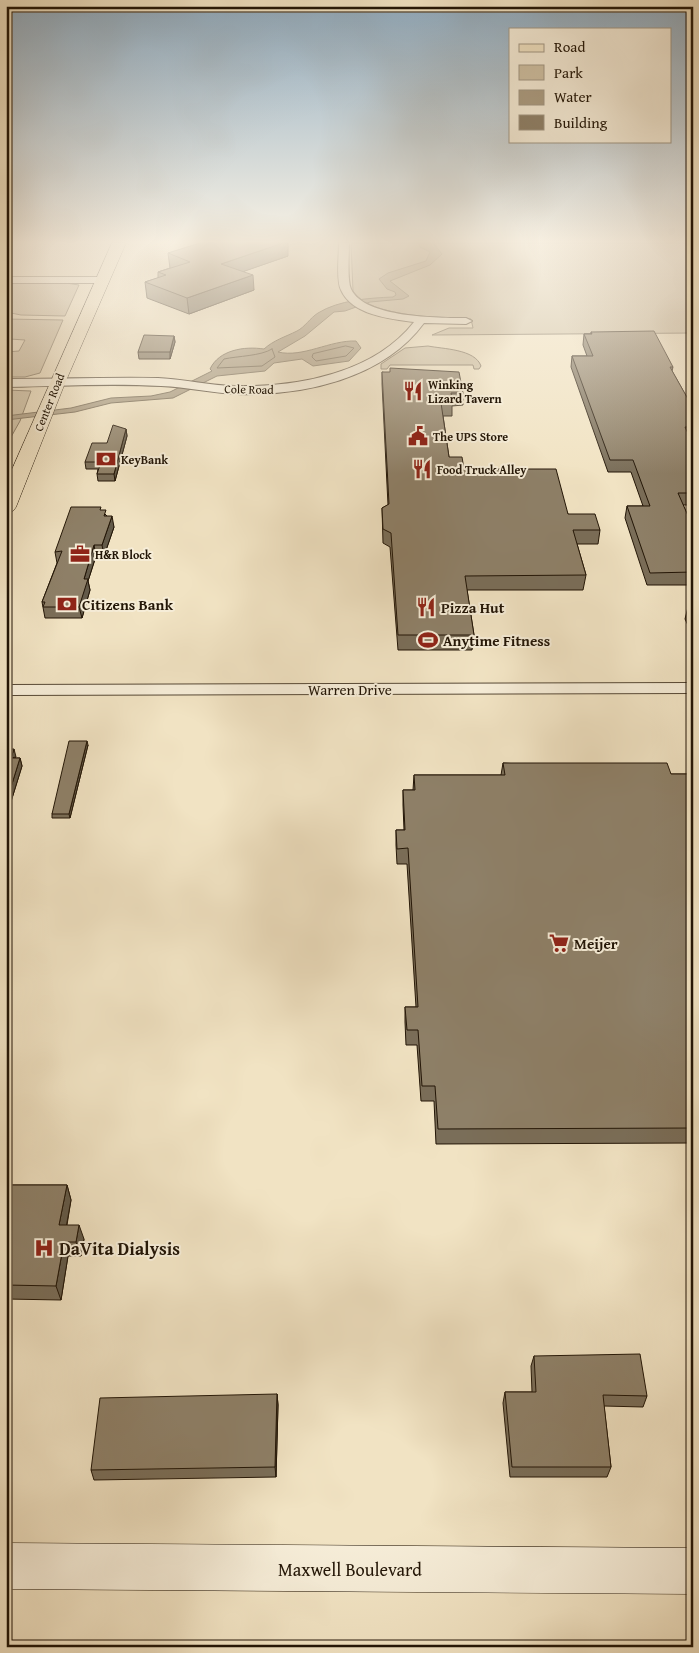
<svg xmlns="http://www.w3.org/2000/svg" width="699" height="1653" viewBox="0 0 699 1653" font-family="'Gentium Book Plus',serif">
	<rect width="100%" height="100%" fill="#f1e3c3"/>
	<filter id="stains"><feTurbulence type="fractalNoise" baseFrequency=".004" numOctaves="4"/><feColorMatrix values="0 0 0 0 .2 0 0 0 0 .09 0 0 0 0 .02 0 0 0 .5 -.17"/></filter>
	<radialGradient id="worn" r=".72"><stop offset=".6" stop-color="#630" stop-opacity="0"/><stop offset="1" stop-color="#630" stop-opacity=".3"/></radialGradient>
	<path fill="#cec0a3" stroke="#786a54" d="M351 243H693V333L432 335 449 328H473L471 319C442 317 370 318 353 291Z
		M6 282 66 283 79 285 65 316 21 315 6 312Z
		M6 319 63 320 40 373 25 377H6V352L19 351 25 340 10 339 6 347Z
		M428 346C443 349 475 349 481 366L479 369H474L473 365H390L387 369H381V364L405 348Z
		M6 390 31 391 20 421 6 446Z"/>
	<path fill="#ab9d83" stroke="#746751" d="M419 243H433L442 254 430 265 390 281 409 296 403 299 370 302 345 311 334 312 305 336 278 352C303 358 330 340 356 341L361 348 349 361 313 366 302 359 274 363 265 371 217 376 173 398 111 403 75 412 6 420V416L71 408 111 398 151 396 170 392 212 371 210 369C219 350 244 346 264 349 274 340 285 337 297 331 305 327 310 318 318 313 339 300 369 298 393 297L396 295 395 292 387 289 379 279 388 273 426 261 430 252 420 247Z"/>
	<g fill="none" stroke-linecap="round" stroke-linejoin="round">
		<path stroke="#665944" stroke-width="1" d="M346 346 354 348 346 356 316 361 312 357 313 354Z
			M272 349 275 357 262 366 217 368 224 359C238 356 261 356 272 349Z"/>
		<defs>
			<path id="street" d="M339 243H349C349 254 347 280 351 289 364 318 439 318 466 318L472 321 466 324 424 323C383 379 303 396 237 394 211 393 187 387 161 386 110 383 58 386 6 387V379C57 379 108 377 158 378 185 379 211 386 238 386 299 387 374 373 414 322 390 319 352 315 341 290 336 281 339 254 339 243Z
				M6 277H102L107 280 102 283H6Z
				M693 683V693L6 695V685Z"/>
			<path id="secondary" d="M6 1543 693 1548V1594L6 1589Z"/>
			<path id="primary" d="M112 243H126L65 383 16 507 13 511 6 513V483Z"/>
		</defs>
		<use href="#street" stroke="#564835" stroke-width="2"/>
		<use href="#secondary" stroke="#221506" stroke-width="1"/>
		<use href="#primary" stroke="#221506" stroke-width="1"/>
		<use href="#street" fill="#f6edd8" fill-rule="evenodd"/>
		<use href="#secondary" fill="#f6edd8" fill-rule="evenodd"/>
		<use href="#primary" fill="#f1e3c3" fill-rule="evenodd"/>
	</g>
	<path fill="#7a6e59" stroke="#221506" d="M168 253 288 256 244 271 254 290 189 314 147 298 145 282 158 278V272L170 268Z
		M591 332 673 367 672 371 693 408V438L690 439 693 444V505H683L693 527V585H647L625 518 627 506H643L631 472H608L571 367 572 356H587L583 345 584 334H591Z
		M174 336 175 342 170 359H139L138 352Z
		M382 372 463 393V405L452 406V416H443L449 457 464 469 568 514 600 530 598 544H577L586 575 583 590H467L474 635 472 650H398L390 547 383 543 382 508 388 505 382 384Z
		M126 429 127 436 115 481H98L97 474 98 469H86L85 462 107 443Z
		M101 510 107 516 114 527 104 556H96L88 581 90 590 82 618H45L42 602 57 563 55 552Z
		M690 599H693V636L685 619Z
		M88 745 70 818H52V814Z
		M6 749 16 758H20L22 766 9 808H6Z
		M503 763 671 774H693V1143L436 1144 434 1101H421L417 1045H406L405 1022V1007H416L407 864H397L396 845V830H404L403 805V790H413L414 775H501Z
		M6 1185H67L71 1200 67 1225 84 1239 81 1256H68L61 1300 6 1299Z
		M534 1356 647 1396 643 1407 604 1406 611 1467 607 1477H510L503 1403 505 1392H532L531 1366Z
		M277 1394 278 1405 276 1477 94 1480 91 1470Z"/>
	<path fill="#635a49" stroke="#221506" d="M283 243H288V256L222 279 221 264Z
		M253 275 254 290 189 314 187 298Z
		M174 336 175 342 170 359V352Z
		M126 429 127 436 115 481 114 474Z
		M112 516 114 527 104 556 102 545Z
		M94 545 96 556 88 581 90 590 82 618 79 607 84 579Z
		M87 741 88 745 70 818 69 814Z
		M14 749 16 757 11 758Z
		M20 758 22 766 9 808 7 800Z
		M67 1185 71 1200 64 1239 59 1225Z
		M79 1225 84 1239 81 1256 76 1242Z
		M64 1242 68 1256 61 1300 56 1286Z
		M277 1394 278 1405 276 1477 275 1467Z"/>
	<path fill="#8e8068" stroke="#221506" d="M200 243H283L221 264 253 275 187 298 145 282 166 275 158 272 190 262 168 253Z
		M654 331 673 367H670L693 408V427H685L693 444V493H678L693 527V572L650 573 627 506H650L633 460H610L572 356H593L584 334H592L591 332Z
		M144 335 174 336 170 352H138Z
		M390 368 459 372 463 393H451L453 403H441L449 457H462L464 469H556L568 514H595L600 530H573L586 575 465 576 474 635H398L391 533 383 529 382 508 389 504 382 372H390Z
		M113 425 126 429 114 474H97L101 462H85L92 443H107Z
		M71 507H101L100 510H106L104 516H112L102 545H94L84 579H88L79 607H43L45 602H42L62 551 55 552Z
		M690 599H693V605Z
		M69 741H87L69 814H52Z
		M6 749H14L11 758H20L7 800H6Z
		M503 763H667L671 774H693V1128L438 1129 435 1086H422L418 1030H407L405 1007H418L408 848 397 849 396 830H405L403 790H415L414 775H505Z
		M6 1185H67L59 1225H79L76 1242H64L56 1286 6 1285Z
		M640 1354 647 1396 603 1395 611 1467H512L505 1392H536L534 1356Z
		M277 1394 275 1467 91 1470 100 1398Z"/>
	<linearGradient id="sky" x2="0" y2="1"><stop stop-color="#8fabc0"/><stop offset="0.51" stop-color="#f9f2e4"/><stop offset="1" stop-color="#f9f2e4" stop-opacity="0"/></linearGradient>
	<rect width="699" height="474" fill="url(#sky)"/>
	<defs>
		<symbol id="restaurant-bare" viewBox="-9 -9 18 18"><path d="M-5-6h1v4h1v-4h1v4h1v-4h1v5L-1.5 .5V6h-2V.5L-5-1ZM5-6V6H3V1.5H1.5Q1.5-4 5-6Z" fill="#8f2418" stroke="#f6edd8" stroke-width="2.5" paint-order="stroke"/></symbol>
		<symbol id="civic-bare" viewBox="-9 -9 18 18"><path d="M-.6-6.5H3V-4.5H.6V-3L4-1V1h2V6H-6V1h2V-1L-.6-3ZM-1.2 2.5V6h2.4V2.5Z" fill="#8f2418" stroke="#f6edd8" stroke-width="2.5" paint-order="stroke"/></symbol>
		<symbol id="bank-bare" viewBox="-9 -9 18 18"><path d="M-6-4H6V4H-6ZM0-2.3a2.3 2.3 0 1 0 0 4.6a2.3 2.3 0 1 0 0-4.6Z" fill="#8f2418" stroke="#f6edd8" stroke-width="2.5" paint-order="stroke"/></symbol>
		<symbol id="office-bare" viewBox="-9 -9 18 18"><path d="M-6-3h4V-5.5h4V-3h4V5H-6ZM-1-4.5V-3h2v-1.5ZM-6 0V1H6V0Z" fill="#8f2418" stroke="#f6edd8" stroke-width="2.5" paint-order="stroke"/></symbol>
		<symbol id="stadium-bare" viewBox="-9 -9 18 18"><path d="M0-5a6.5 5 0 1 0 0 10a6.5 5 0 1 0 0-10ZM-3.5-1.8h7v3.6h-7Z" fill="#8f2418" stroke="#f6edd8" stroke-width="2.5" paint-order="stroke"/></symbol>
		<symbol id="supermarket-bare" viewBox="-9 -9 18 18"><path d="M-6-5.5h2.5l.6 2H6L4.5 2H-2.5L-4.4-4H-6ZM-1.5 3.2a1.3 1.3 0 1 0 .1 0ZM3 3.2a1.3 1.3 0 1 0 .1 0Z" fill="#8f2418" stroke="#f6edd8" stroke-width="2.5" paint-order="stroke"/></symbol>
		<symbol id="hospital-bare" viewBox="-9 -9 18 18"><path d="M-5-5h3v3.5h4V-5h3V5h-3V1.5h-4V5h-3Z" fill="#8f2418" stroke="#f6edd8" stroke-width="2.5" paint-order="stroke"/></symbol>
	</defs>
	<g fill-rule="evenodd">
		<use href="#restaurant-bare" x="399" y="377" width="28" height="28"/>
		<use href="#civic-bare" x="404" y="422" width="28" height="28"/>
		<use href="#bank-bare" x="92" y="445" width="28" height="28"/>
		<use href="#restaurant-bare" x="408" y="455" width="28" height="28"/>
		<use href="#office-bare" x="66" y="540" width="28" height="28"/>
		<use href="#bank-bare" x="53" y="590" width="28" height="28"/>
		<use href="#restaurant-bare" x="412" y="593" width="28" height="28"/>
		<use href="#stadium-bare" x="414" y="626" width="28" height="28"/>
		<use href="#supermarket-bare" x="545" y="929" width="28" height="28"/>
		<use href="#hospital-bare" x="30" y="1234" width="28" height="28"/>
	</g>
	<g text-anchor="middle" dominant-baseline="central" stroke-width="4" stroke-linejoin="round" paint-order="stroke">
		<g font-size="12" font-weight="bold" fill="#221506" stroke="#f6edd8" text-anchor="start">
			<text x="428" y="384">Winking<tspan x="428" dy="14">Lizard Tavern</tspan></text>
			<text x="433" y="436">The UPS Store</text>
			<text x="121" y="459">KeyBank</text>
			<text x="437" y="469">Food Truck Alley</text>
			<text x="95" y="554">H&amp;R Block</text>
		</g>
		<g font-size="12" fill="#221506" stroke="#f6edd8">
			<text transform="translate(249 389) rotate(1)">Cole Road</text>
			<text transform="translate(49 402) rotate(-68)">Center Road</text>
		</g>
		<g font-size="15" font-weight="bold" fill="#221506" stroke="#f6edd8" text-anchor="start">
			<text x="82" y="604">Citizens Bank</text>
			<text x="441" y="607">Pizza Hut</text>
			<text x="443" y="640">Anytime Fitness</text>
			<text x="574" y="943">Meijer</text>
		</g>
		<g font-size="15" fill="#221506" stroke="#f6edd8">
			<text x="350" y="689">Warren Drive</text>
		</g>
		<g font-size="18" font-weight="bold" fill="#221506" stroke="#f6edd8" text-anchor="start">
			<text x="59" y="1248">DaVita Dialysis</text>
		</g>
		<g font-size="18" fill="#221506" stroke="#f6edd8">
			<text x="350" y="1569">Maxwell Boulevard</text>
		</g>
	</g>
	<rect width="699" height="1653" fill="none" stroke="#f1e3c3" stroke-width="25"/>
	<rect x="8" y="8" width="684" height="1638" fill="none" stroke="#221506" stroke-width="2.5"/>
	<rect x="12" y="12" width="674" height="1628" fill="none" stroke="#221506"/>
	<rect x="509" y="28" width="162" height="115" fill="#f6edd8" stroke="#a19784"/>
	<rect x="519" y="44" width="25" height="8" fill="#f1e3c3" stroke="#a19784"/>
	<text x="554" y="52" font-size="15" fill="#221506">Road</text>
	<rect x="519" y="65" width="25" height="15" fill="#cec0a3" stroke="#a19784"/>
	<text x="554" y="78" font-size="15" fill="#221506">Park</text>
	<rect x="519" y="90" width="25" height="15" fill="#ab9d83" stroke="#a19784"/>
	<text x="554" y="102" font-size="15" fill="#221506">Water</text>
	<rect x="519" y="115" width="25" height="15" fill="#8e8068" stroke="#a19784"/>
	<text x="554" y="128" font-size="15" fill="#221506">Building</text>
	<rect width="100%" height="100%" filter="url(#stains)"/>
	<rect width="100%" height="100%" fill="url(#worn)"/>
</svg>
